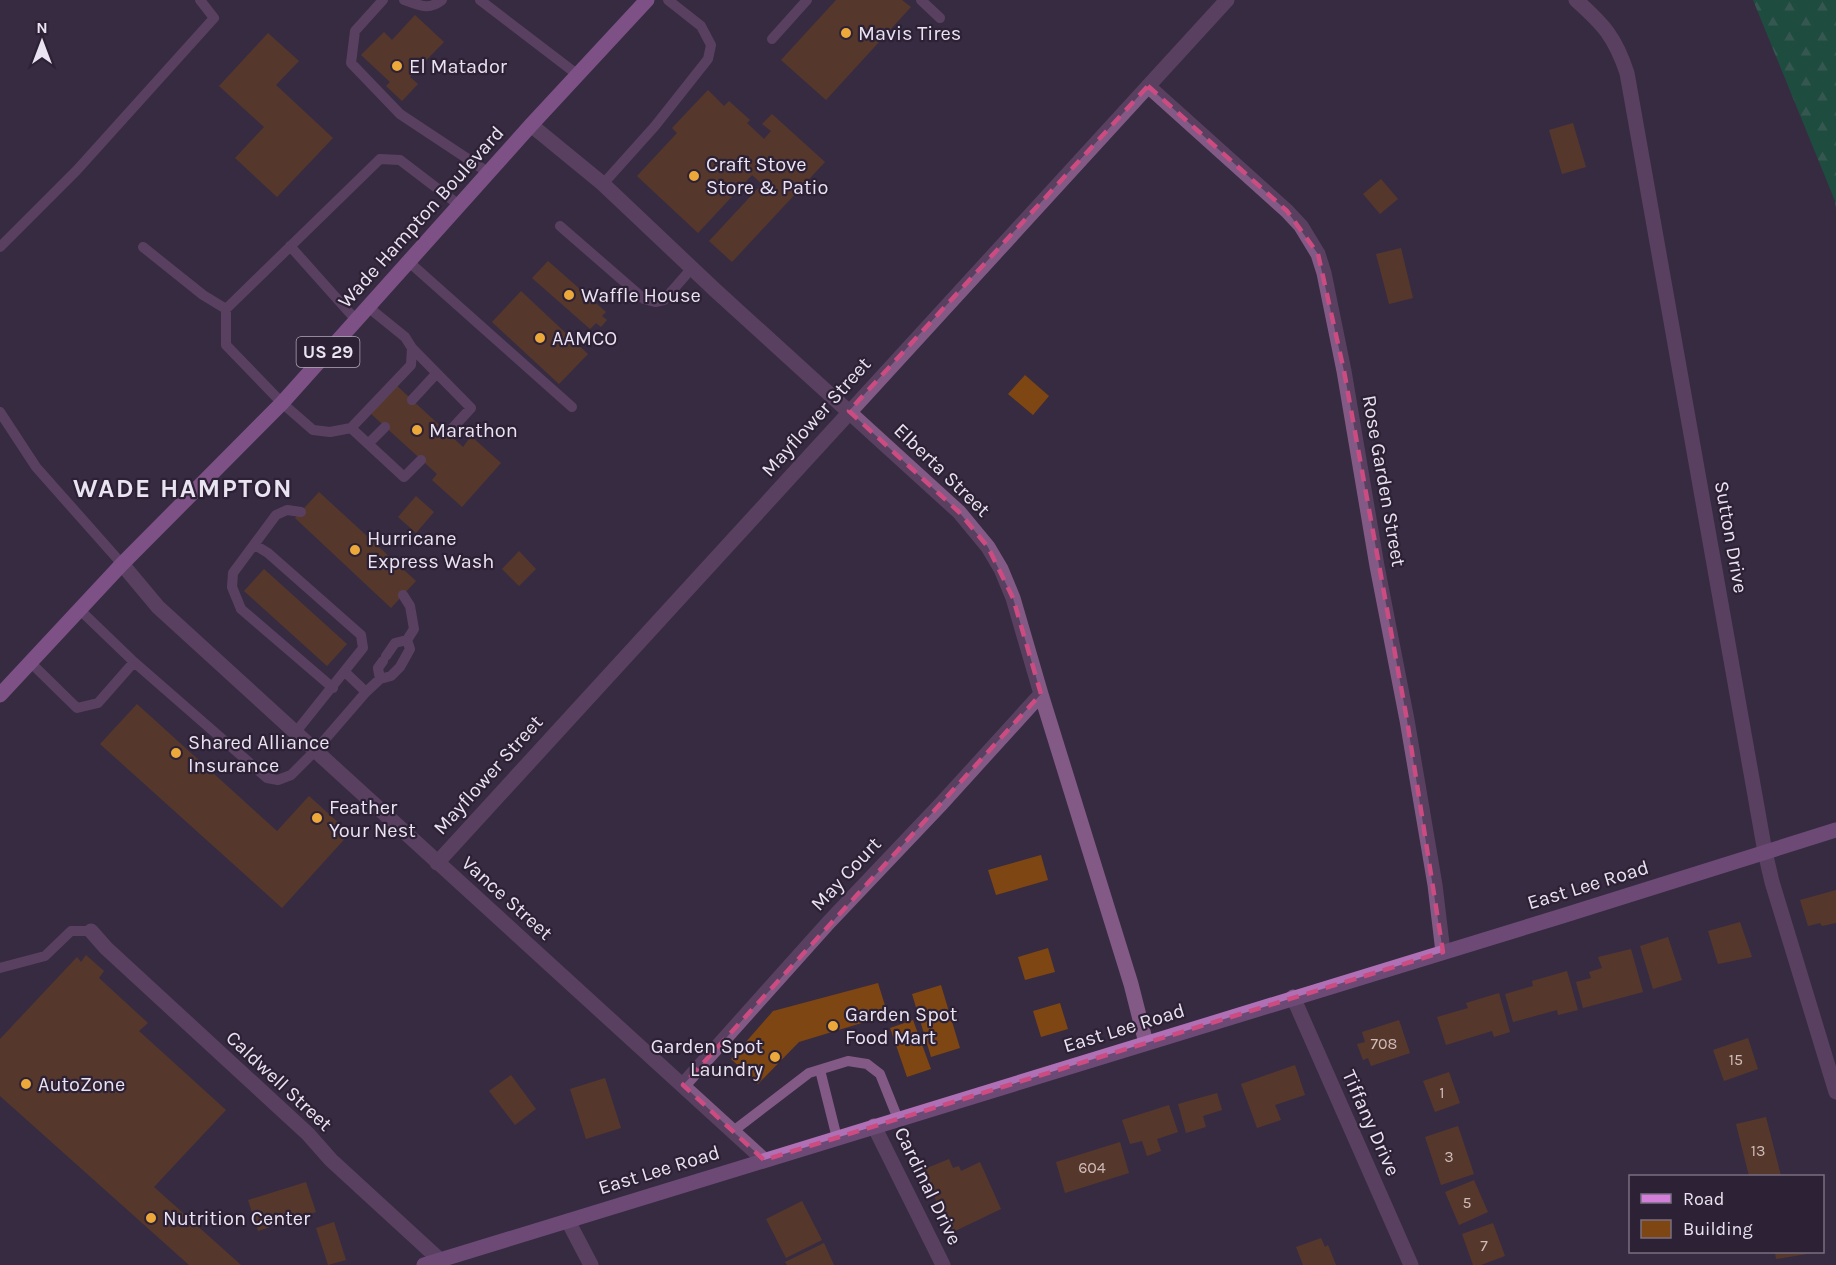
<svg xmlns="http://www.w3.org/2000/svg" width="1836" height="1265" viewBox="0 0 1836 1265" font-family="Karla,sans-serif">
	<defs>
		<pattern id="forest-firs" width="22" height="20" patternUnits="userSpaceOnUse" patternTransform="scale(1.5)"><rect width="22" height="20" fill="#02733d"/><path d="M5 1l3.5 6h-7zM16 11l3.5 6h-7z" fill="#338d63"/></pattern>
	</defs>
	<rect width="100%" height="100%" fill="#372b41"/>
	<path fill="url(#forest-firs)" d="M1753 0H1836V211L1835 201Z"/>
	<path fill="#7d4612" d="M836 0H902L911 7 826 100 781 60Z
		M415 15 444 42 410 77 418 84 402 101 386 86 390 82 361 55 384 32 392 40Z
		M268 33 299 61 276 85 333 138 277 197 235 158 264 127 219 86Z
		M708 90 724 106 729 101 750 120 747 123 764 139 771 131 762 124 772 114 825 162 732 262 709 241 762 184 752 175 698 233 637 176 677 133 672 128Z
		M1573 123 1586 167 1562 174 1549 130Z
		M1381 179 1398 199 1380 214 1363 194Z
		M1401 248 1413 298 1389 304 1376 254Z
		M548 261 606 312 602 316 607 320 601 327 596 323 590 329 532 278Z
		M521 291 588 354 559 384 492 322Z
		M1025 375 1049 396 1033 415 1008 394Z
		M395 384 463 447 471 436 501 463 462 507 432 480 437 474 369 412Z
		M319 492 416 581 391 608 295 518Z
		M416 496 434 512 416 533 398 517Z
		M519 551 536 569 519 586 502 569Z
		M264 569 347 644 327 666 244 591Z
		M137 704 277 831 309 796 350 833 282 908 100 744Z
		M1041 855 1048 880 996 895 988 870Z
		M1836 890V923L1822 926 1820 923 1808 926 1800 900Z
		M1740 922 1752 957 1718 964 1708 931Z
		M1668 937 1682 980 1653 989 1640 946Z
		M1048 948 1055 972 1025 980 1018 957Z
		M1631 949 1643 992 1583 1008 1576 982 1591 978 1589 972 1602 968 1598 957Z
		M86 955 104 971 99 978 148 1023 139 1031 226 1110 154 1187 241 1265H189L0 1096V1039L77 957 81 962Z
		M1567 971 1578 1010 1558 1015 1557 1010 1513 1022 1505 994 1533 986 1532 981Z
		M878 983 888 1015 799 1042 758 1084 731 1059 773 1011Z
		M941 985 960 1048 931 1057 912 994Z
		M1499 993 1510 1032 1494 1037 1492 1031 1446 1045 1437 1017 1468 1008 1466 1003Z
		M1060 1003 1068 1029 1041 1037 1033 1011Z
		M913 1020 931 1069 907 1077 890 1028Z
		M1399 1020 1410 1053 1371 1066 1368 1058 1363 1060 1357 1044 1365 1042 1362 1032Z
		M1748 1038 1758 1069 1724 1081 1713 1050Z
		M1295 1065 1305 1095 1275 1105 1281 1120 1257 1128 1241 1084Z
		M1449 1072 1460 1103 1435 1112 1423 1081Z
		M511 1075 536 1109 515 1125 489 1091Z
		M605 1078 621 1128 586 1139 570 1089Z
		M1217 1093 1222 1110 1203 1116 1206 1127 1186 1133 1178 1104Z
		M1169 1105 1178 1132 1157 1139 1161 1151 1147 1156 1142 1141 1130 1144 1122 1120Z
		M1766 1117 1781 1176H1749L1736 1124Z
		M1458 1126 1474 1174 1441 1185 1425 1137Z
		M1120 1142 1129 1173 1065 1193 1056 1162Z
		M949 1159 953 1168 959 1166 961 1171 980 1162 1001 1209 951 1233 922 1170Z
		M1474 1180 1488 1212 1459 1225 1445 1192Z
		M306 1182 316 1212 258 1231 248 1200Z
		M802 1201 822 1240 786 1258 766 1219Z
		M334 1222 346 1260 328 1265 316 1228Z
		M1493 1223 1505 1256 1481 1265H1473L1462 1234Z
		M1321 1238 1325 1247 1328 1245 1336 1265H1303L1296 1247Z
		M824 1243 834 1265H787L785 1262Z
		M1775 1252H1812L1813 1253 1776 1259Z"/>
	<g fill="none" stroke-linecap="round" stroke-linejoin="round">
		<path stroke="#835a86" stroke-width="10" d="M383 0 355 31 351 63 400 114 489 173
			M404 0C420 5 428 11 442 0
			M480 0 578 75
			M921 0 940 18
			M772 39 807 0
			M603 184 655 126 708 59 711 45 701 26 668 0
			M560 226 644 299 655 302 664 300 692 268
			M290 246 356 320
			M0 247 77 170 214 18 200 0
			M143 247 203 295 226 309 380 159 400 160 459 205
			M409 262 572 407
			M226 309V345L282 403 313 430 330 432 351 428 411 365 412 348 405 337 368 307
			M412 348 471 408 448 433
			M412 400 436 374
			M0 412 36 467 122 564
			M351 428 404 477 421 460
			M368 444 385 427
			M301 512 287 510 276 515 233 573 232 587 241 609 333 688
			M255 545 268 553 361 635 363 648 295 733
			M80 610 134 662
			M386 656 395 643 407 640
			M30 662 77 708 98 703 134 662 267 778 278 780 291 775 315 751 366 692 380 679 391 676 400 667 410 649 407 640 414 629 410 606 403 595
			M345 672 366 692
			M380 679 378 668 383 661
			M0 968 45 956 71 931H91
			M820 1070 837 1138
			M732 1132 809 1073 848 1061 867 1064 880 1074 898 1119"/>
		<path stroke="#835a86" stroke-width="15" d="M1576 0C1604 25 1615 37 1627 73L1765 852 1772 882 1836 1092
			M1148 86 1287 211 1301 226 1318 254 1324 273 1344 371 1377 566 1407 720 1435 885 1443 952
			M531 125 603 184 715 290 959 512 988 547 1001 569 1013 598 1041 694 1131 984 1146 1043
			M122 564 158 607 764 1160
			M437 863 1227 0
			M91 931 106 948 308 1134 331 1160 440 1260
			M1293 997 1411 1265
			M683 1085 829 922 941 804 1041 694
			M874 1126 943 1265
			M568 1221 591 1265"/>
		<path stroke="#b070b6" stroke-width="15" d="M424 1265 1562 916 1836 830"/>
		<path stroke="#d37fda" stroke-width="15" d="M0 695 122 564 282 403 531 125 647 0"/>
	</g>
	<path d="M0 0H1836V1265H0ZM1148 86 1287 211 1318 254 1344 371 1407 720 1443 952 764 1160 683 1085 1041 694 1013 598 988 547 959 512 849 411Z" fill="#372b41" fill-opacity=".55" fill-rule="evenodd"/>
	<path fill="none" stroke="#cc4b80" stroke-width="4.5" stroke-dasharray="12 8" stroke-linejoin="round" d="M1148 86 1287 211 1318 254 1344 371 1407 720 1443 952 764 1160 683 1085 1041 694 1013 598 988 547 959 512 849 411Z"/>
	<g fill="#eca93a" stroke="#2d2136" stroke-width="2">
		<circle cx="846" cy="33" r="6"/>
		<circle cx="397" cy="66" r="6"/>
		<circle cx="694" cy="176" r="6"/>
		<circle cx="569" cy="295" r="6"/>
		<circle cx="540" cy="338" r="6"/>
		<circle cx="417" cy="430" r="6"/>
		<circle cx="355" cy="550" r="6"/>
		<circle cx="176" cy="753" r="6"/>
		<circle cx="317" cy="818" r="6"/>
		<circle cx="833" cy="1026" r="6"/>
		<circle cx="775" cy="1057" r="6"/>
		<circle cx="26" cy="1084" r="6"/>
		<circle cx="151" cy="1218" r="6"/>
	</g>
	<g text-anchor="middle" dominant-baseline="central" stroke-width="4.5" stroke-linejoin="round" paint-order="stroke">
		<g font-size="16" fill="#cfbcb9">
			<text x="1384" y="1043">708</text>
			<text x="1736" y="1059">15</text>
			<text x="1442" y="1092">1</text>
			<text x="1758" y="1150">13</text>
			<text x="1449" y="1156">3</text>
			<text x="1092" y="1167">604</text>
			<text x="1467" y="1202">5</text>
			<text x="1484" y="1245">7</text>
		</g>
		<rect fill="#2d2136" stroke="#b1a9b9" stroke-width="1.5" x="296.5" y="337" width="63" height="30" rx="4.5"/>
		<g font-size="18" font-weight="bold" fill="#eae3f1">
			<text x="328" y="352">US 29</text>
		</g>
		<g font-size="20" fill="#eae3f1" stroke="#2d2136" text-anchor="start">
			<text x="858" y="33">Mavis Tires</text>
			<text x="409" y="66">El Matador</text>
			<text x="706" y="164">Craft Stove<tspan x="706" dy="23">Store &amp; Patio</tspan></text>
			<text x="581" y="295">Waffle House</text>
			<text x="552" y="338">AAMCO</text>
			<text x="429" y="430">Marathon</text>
			<text x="367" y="538">Hurricane<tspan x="367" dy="23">Express Wash</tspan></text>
			<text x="188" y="742">Shared Alliance<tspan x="188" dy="23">Insurance</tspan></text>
			<text x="329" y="807">Feather<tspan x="329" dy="23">Your Nest</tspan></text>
			<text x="845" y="1014">Garden Spot<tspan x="845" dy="23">Food Mart</tspan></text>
			<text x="763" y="1046" text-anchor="end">Garden Spot<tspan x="763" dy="23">Laundry</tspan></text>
			<text x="38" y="1084">AutoZone</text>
			<text x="163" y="1218">Nutrition Center</text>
		</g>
		<g font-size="20" fill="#eae3f1" stroke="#2d2136">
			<text transform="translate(421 217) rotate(-48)">Wade Hampton Boulevard</text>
			<text transform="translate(816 417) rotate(-48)">Mayflower Street</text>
			<text transform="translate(942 470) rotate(44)">Elberta Street</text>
			<text transform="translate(1384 481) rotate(80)">Rose Garden Street</text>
			<text transform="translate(1731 537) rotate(80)">Sutton Drive</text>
			<text transform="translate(488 775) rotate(-48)">Mayflower Street</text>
			<text transform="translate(846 874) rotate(-47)">May Court</text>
			<text transform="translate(1588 885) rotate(-17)">East Lee Road</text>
			<text transform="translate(507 898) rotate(42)">Vance Street</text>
			<text transform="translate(1124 1028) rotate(-17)">East Lee Road</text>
			<text transform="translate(279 1081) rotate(43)">Caldwell Street</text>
			<text transform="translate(1371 1123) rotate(66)">Tiffany Drive</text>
			<text transform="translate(659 1170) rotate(-17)">East Lee Road</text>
			<text transform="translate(928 1186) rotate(64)">Cardinal Drive</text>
		</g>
		<g font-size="26" font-weight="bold" letter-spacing="1.5" fill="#eae3f1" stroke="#2d2136">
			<text x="183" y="488">WADE HAMPTON</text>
		</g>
	</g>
	<rect x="1629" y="1175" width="195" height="78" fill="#2d2136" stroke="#796f81" stroke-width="1.5"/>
	<rect x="1641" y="1194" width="30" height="9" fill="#d37fda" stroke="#796f81" stroke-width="1.5"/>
	<text x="1683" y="1205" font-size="18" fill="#eae3f1">Road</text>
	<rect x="1641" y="1220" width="30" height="18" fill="#7d4612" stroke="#796f81" stroke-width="1.5"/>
	<text x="1683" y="1235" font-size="18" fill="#eae3f1">Building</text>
	<g transform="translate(42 42)" stroke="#2d2136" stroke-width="4.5" paint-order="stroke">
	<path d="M0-4.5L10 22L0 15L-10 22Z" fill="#eae3f1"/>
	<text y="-9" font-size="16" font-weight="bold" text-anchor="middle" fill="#eae3f1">N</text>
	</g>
</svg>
